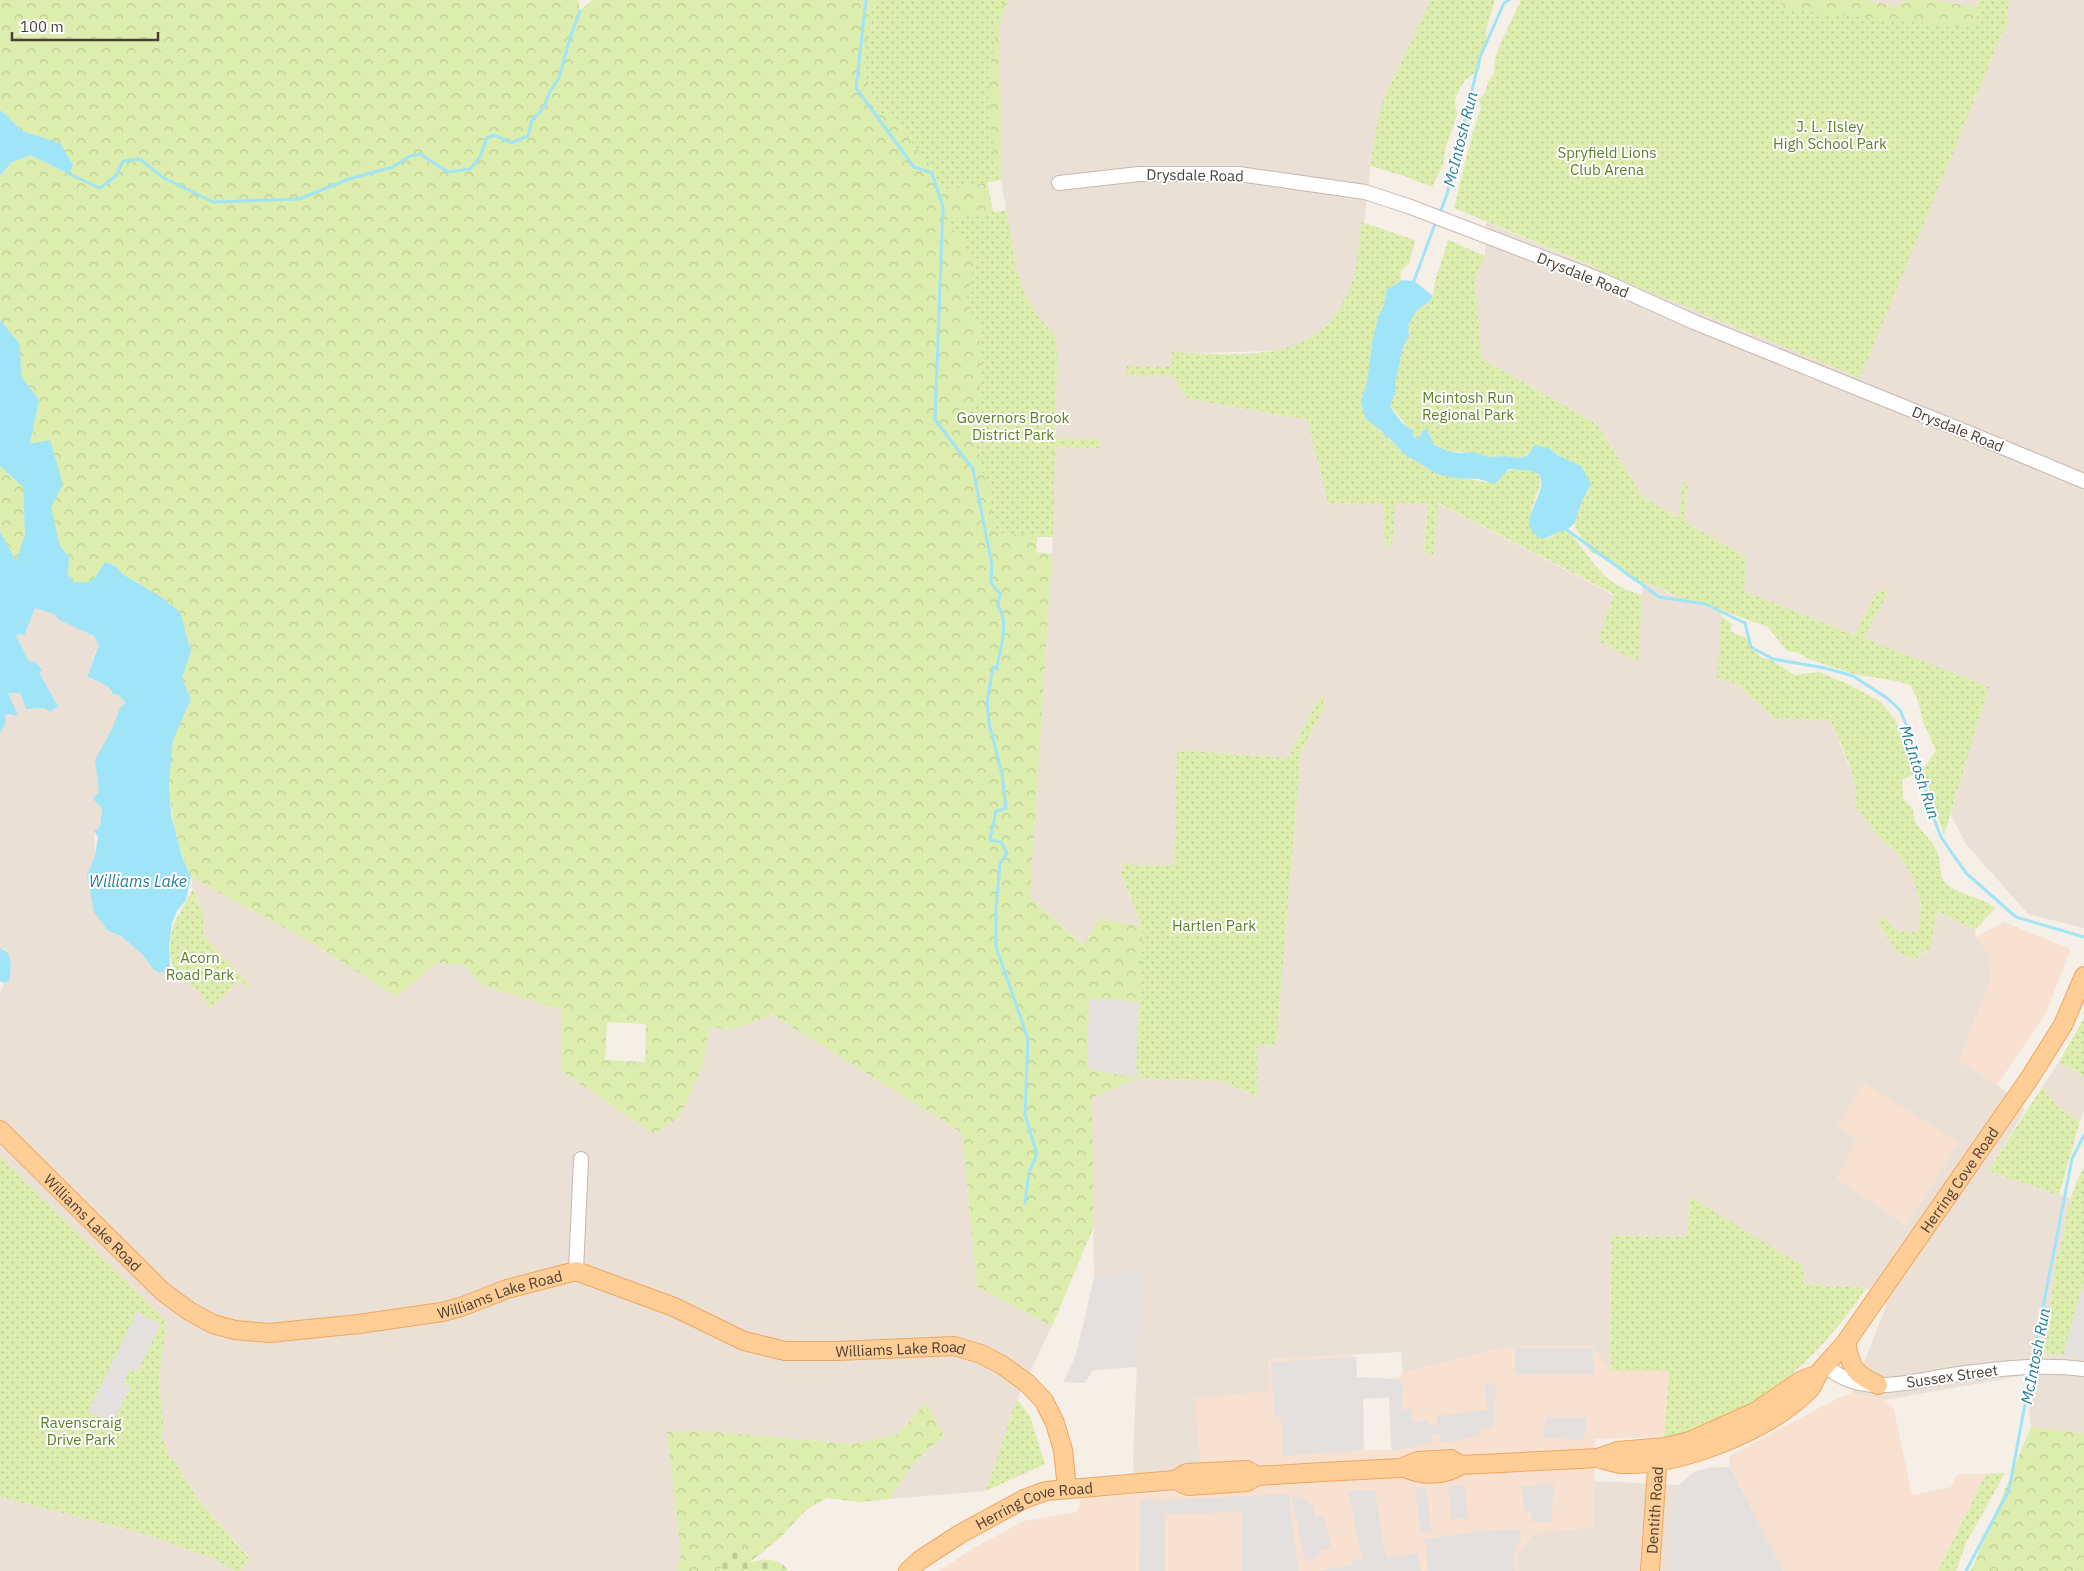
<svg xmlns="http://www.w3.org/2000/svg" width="2084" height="1571" viewBox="0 0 2084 1571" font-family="'IBM Plex Sans',sans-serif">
	<defs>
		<pattern id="forest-crowns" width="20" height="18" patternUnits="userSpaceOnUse" patternTransform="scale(1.25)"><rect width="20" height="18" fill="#dcedad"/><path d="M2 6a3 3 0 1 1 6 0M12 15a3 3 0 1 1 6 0" fill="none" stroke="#becc95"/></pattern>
		<pattern id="cemetery-stones" width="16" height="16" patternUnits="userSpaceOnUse" patternTransform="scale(1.25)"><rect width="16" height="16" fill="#dcedad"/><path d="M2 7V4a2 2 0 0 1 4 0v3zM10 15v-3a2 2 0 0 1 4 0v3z" fill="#becc95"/></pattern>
		<pattern id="park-dots" width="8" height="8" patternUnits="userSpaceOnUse" patternTransform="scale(1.25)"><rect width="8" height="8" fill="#dcedad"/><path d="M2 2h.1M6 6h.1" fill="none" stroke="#becc95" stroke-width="1.8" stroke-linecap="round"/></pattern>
	</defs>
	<rect width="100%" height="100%" fill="#f5efe8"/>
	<path fill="#eae0d6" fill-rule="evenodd" d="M1005 0H1431L1385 95 1373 145 1349 349 1192 353 1189 399 1307 420 1328 503 1383 504 1392 545 1394 503H1428L1424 551 1437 503 1614 595 1637 662 1643 583 1659 587 1669 594 1723 611 1721 616 1724 679 1739 686 1774 718 1830 720 1854 779 1857 793 1856 807 1879 837 1899 855 1913 879 1921 905 1918 932 1897 931 1920 955 1926 951 1937 911 1975 930 1976 937 1988 953 1991 979 1959 1061 1997 1085 2025 1110 1988 1171 2072 1199 2065 1218 2064 1235 2056 1258 2049 1318 2048 1335 2044 1343 2042 1354 2084 1357V1433L2031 1427 2026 1375 1885 1400 1852 1393 1888 1301 1866 1288 1803 1284 1690 1197 1687 1237 1611 1236 1610 1371 1593 1346 1508 1347 1403 1373 1401 1352 1269 1359V1391L1202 1490 1135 1493 1133 1460 1141 1272 1094 1277 1091 1098 1139 1078 1221 1081 1257 1096 1258 1045 1276 1046 1301 752 1324 708 1322 694 1288 758 1177 750 1174 866 1132 865 1124 868 1121 873 1141 926 1098 919 1085 946 1030 897 1053 537 1054 447 1099 448 1100 440 1055 438 1057 353 1055 336 1037 315 1024 293 1016 268 1001 180 994 156 992 55ZM1838 1127 1958 1142 1906 1226 1837 1178 1858 1140Z
		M1865 0H1910L1894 6Z
		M1932 0H1978L1977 7Z
		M2009 0H2084V928L2028 914 1966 844 1951 815 1988 687 1862 638 1889 590 1878 592 1854 635 1744 591 1747 558 1684 521 1683 482 1679 518 1643 497 1597 424 1482 359 1475 280 1485 256 1486 222 1859 378 2003 31H2006Z
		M35 608 54 614 59 620 94 636 99 645 93 656 92 666 87 676 109 687 112 694 120 696 126 703 120 708 97 778 102 808 100 827 94 831 95 855 87 875 107 931 121 936 143 955 153 969 159 973 170 970 173 966 190 986 200 992 210 1009 240 980 249 988 251 986 203 935 199 902 193 889 191 877 312 943 397 996 436 963 464 965 481 985 562 1010 563 1071 702 1067 710 1027 733 1029 773 1015 962 1133 977 1287 1052 1326 1017 1399 986 1491 890 1499 903 1477 922 1453 944 1436 926 1402 899 1434 854 1444 716 1432 668 1431 681 1554 677 1571H240L250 1558 197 1498 174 1460 169 1456 161 1433 164 1427 159 1387 164 1319 0 1156V995L4 983 9 981 5 949 0 948V733L6 723 5 716 7 714 11 715 8 693H20L26 709 45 708 58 705 39 672 29 661 15 636 20 634 24 636Z
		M2059 1062 2084 1076V1111L2080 1121 2060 1109 2042 1087Z
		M1594 1481 1679 1485 1675 1500 1672 1526 1673 1571H1518V1552L1534 1533 1594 1527Z
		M0 1497 145 1534 215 1559 234 1571H0Z"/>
	<path fill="#f9e1d2" d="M2004 922 2071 949 2045 1015 1997 1085 1959 1061 1991 979 1988 953 1976 937Z
		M1864 1083 1958 1142 1906 1226 1837 1178 1857 1140 1837 1127Z
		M1593 1346 1610 1371H1669L1664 1437 1595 1439 1594 1527 1534 1533 1518 1552V1571H939L975 1547 1024 1521 1077 1512 1081 1498 1202 1490 1195 1398 1269 1391 1268 1359 1353 1355 1356 1450H1391L1389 1397 1391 1378H1399L1403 1373 1508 1347Z
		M1852 1393 1885 1400 1894 1409 1912 1495 1951 1487 1957 1474H1986L1938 1571H1673L1672 1526 1675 1500 1679 1485 1694 1472 1709 1468 1730 1467 1729 1456 1836 1399Z"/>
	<path fill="url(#forest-crowns)" fill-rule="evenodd" d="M0 0H578L580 11 592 0H1008L1000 25 1001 180 986 176 995 220 1009 226 1016 268 1024 293 1037 315 1055 336 1057 353 1053 537H1037L1036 552 1052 554 1030 897 1084 946 1098 919 1141 926 1143 930 1136 1066 1139 1078 1092 1098 1094 1226 1052 1326 977 1287 962 1133 773 1015 733 1029 710 1027 702 1067 680 1116 654 1134 562 1071 561 1010 481 985 464 965 436 963 397 997 312 943 191 877C172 834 164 789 173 742 176 728 185 712 191 699L182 678 191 651 180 612 160 596 122 574 117 567 105 562 96 576 89 582H73L68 574 69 557 60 546 30 444 39 400 21 376 20 344 0 320V176L11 163 30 155 69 174 73 165 60 143 22 131 3 111H0ZM607 1022 646 1024 645 1062 605 1060Z
		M1694 0H1865L1894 6 1910 0H1932L1977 7V30Z
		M0 466 23 487 25 535 16 562 0 532Z
		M926 1402 944 1436C918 1456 907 1471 890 1499L859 1502 827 1498 806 1510 779 1539 750 1562 741 1541 733 1544 719 1571H677L681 1554 667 1431 716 1432 854 1444 899 1434Z
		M2031 1427 2084 1433V1571H1971Z"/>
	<path fill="url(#cemetery-stones)" d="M741 1541 750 1562C763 1559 780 1557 788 1571H719L733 1544Z"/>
	<path fill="url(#park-dots)" d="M881 0H1005C986 53 984 126 1001 180L939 191C936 179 933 168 925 158 914 144 904 136 896 120L881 113C874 98 865 82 865 64 865 46 869 28 869 9Z
		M1431 0H1495L1486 30 1487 40 1481 58 1480 69 1465 80 1456 96 1455 102 1457 115 1446 147 1443 165 1432 187 1401 175 1370 166 1378 120 1385 95Z
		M1521 0H1782V9L1976 28 1978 0H2009L2006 31H2003L1860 378 1600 271V269L1454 208 1473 131 1481 108 1479 100 1486 91 1488 82 1494 74 1495 59 1500 45Z
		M1006 210 1016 268 1024 293 1037 315 1055 336 1057 353 1055 438 1100 439 1099 448 1054 447 1053 537 991 532 993 524 990 493 981 468 982 461 968 427 969 412 979 399 982 364 979 327 969 305 967 296 975 263 960 236 946 224 945 220Z
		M1361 222 1415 240 1409 264 1401 270 1400 282 1387 289 1384 305 1379 315 1373 337 1367 381 1361 402 1365 416 1404 454 1437 474 1486 482 1498 481C1506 466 1526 466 1540 475V485L1531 510 1538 537 1547 539 1558 532 1567 530C1594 559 1599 584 1642 595L1638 662 1598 641 1614 594 1438 503 1433 556 1424 551 1428 503H1395L1392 546 1385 547 1383 504 1328 503 1307 420 1189 399 1186 397 1172 376 1126 375 1127 366 1172 367V352C1239 355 1319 366 1349 290 1358 269 1359 245 1361 222Z
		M1448 240 1485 256 1475 280 1482 359 1597 424 1643 497 1678 518 1683 482 1688 483 1684 521 1747 558 1744 591 1854 635 1878 591 1890 590 1863 638 1989 687 1944 835 1923 769 1936 751 1923 722 1918 700 1911 686 1901 682 1854 674 1811 660 1796 652 1787 651 1768 627 1710 606 1677 597 1659 587 1637 581 1626 576 1617 564 1604 559 1590 551 1576 529 1575 523 1581 503 1589 490C1584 458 1569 466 1549 448L1531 452 1520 458 1506 456 1488 457 1478 453 1448 451 1433 444 1430 439 1429 432H1421L1419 438 1416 439 1413 433 1390 406 1403 347 1409 336 1408 326 1417 310 1429 302 1433 296 1435 281Z
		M1721 616 1732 624 1730 631 1749 639 1750 646 1761 657 1772 660 1794 675 1819 672 1848 684 1881 702 1896 721 1905 742 1913 756 1911 761 1914 774 1902 780 1903 799 1913 808C1912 828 1930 835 1937 851 1941 860 1939 874 1944 881 1954 895 1982 896 1995 908L1975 930 1937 911 1930 950 1922 952 1916 960 1896 951 1878 922 1882 916 1897 931 1918 932 1921 905 1913 879 1899 855 1879 837 1856 807C1858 776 1842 748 1830 720L1774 718 1739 686 1729 681 1717 678Z
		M1322 693 1324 708 1301 752 1276 1046 1258 1045 1257 1096 1221 1081 1139 1078 1136 1066 1143 930 1121 873 1125 862 1132 865H1174L1177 750 1288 758Z
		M193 889 203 915V935L251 986 249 988 240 980 210 1009 200 992 185 982 180 976 173 966 170 956V939L174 923Z
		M2084 1018V1076L2059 1062Z
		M2042 1087 2060 1109 2080 1121 2059 1195 1988 1171Z
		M0 1156 164 1319 167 1328 161 1358 159 1387 164 1427 161 1433 169 1456 174 1460 197 1498 250 1559 240 1571H234L215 1559 145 1534 0 1497Z
		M2084 1167V1357L2042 1354 2044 1343 2048 1335 2049 1318 2056 1258 2064 1235 2065 1218 2076 1182Z
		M1690 1197 1803 1266V1284L1866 1288C1819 1359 1751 1423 1664 1437L1669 1371H1610L1611 1236 1687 1237Z
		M1017 1399 1030 1416 1045 1464 986 1491Z
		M2005 1473 1966 1543 1956 1571H1938L1986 1474Z"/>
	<path fill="#e3e0dd" d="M1089 998 1139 1002 1136 1066 1139 1078 1087 1069Z
		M1141 1271 1137 1367 1093 1370 1085 1383 1063 1382 1076 1355 1094 1277Z
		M2084 1278V1359L2063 1357Z
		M137 1312 161 1324 137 1373 130 1369 123 1383 131 1387 113 1422 107 1419 106 1420 88 1411Z
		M1515 1348H1593V1375L1515 1374Z
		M1356 1357 1357 1377 1394 1379 1403 1383 1402 1410 1411 1409 1413 1422 1429 1421V1426L1437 1425V1416L1487 1410 1485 1384 1496 1383 1494 1427 1479 1429 1480 1436 1441 1443 1440 1434 1431 1435 1432 1443 1413 1446V1448L1392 1450 1389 1397 1363 1399 1364 1450 1282 1456 1281 1418 1274 1416 1271 1362Z
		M1545 1417H1586L1584 1440 1544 1438Z
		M1730 1467 1783 1571H1673L1672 1526 1675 1500 1679 1485 1694 1472 1709 1468Z
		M1554 1484 1551 1522H1531V1512L1524 1513 1522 1486Z
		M1448 1485H1464L1468 1518 1451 1519Z
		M1426 1487 1432 1532 1421 1533 1415 1494 1416 1488Z
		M1375 1490 1386 1558 1417 1553 1421 1571H1319L1352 1565V1561L1362 1559 1348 1491Z
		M1289 1494 1298 1571H1242L1241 1512 1165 1514V1571H1139L1140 1501Z
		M1300 1496 1314 1508 1315 1517 1324 1515 1331 1548 1322 1550 1314 1559 1305 1561 1292 1498Z
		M1520 1529 1521 1539 1514 1555 1515 1571H1428L1424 1539 1484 1531Z"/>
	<path fill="#a0e4f7" d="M0 111H2L22 131 60 143 73 165 69 174 30 155 11 163 0 176Z
		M1401 280 1414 281 1433 296 1429 302 1417 310 1408 326 1409 336 1403 347 1395 384 1396 391 1390 406C1396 415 1402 426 1413 430V435L1416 439 1419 438 1423 430 1427 429 1433 444 1448 451 1459 453 1474 452 1488 457 1506 456 1520 458 1528 455 1535 445 1549 448 1557 455 1581 466 1591 484 1581 503 1575 523 1567 530 1558 532 1544 539 1538 537 1529 527C1527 510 1548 489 1539 474L1527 470 1509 469 1495 484 1479 479 1455 478 1437 474 1404 454 1389 438 1385 437 1383 432 1366 419 1361 402 1367 381 1373 337 1379 315 1384 305 1387 289 1400 282Z
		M0 320 20 344 21 376 39 400 30 444 50 440 63 484 51 508 60 546 69 557 68 574 73 582H89L96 576 105 562 117 567 122 574 160 596 180 612 191 651 182 678 191 699 173 740 169 783 171 815 182 857 191 877 186 900 177 911 172 923 169 947 170 970 159 973 153 969 143 955 121 936 108 931 94 912 87 875 95 855 98 837 94 831 100 827 102 808 93 799 99 792 95 760 112 729 120 708 126 703 120 696 113 694 109 687 87 676C93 666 93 656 99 646L94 636 59 620 54 614 35 608 24 636 20 634 16 636 29 661 36 662 42 670 39 672 58 706 50 712 45 708 26 709 20 693H8L18 716 7 714 5 716 6 723 0 733V532L16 561 25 535 23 487 0 466Z
		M0 948C14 952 11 969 9 981L4 983 0 981Z"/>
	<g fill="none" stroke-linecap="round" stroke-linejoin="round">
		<path stroke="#a0e4f7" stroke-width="3" d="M866 0 856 88 914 167 932 173 943 207 935 420 973 469 992 565 991 583 1000 594 998 606C1010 622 1000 649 997 668L993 667 987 702 989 723 1002 774 1006 808 996 811 990 840 1001 842 1007 853 1000 864 996 908V947L1028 1039 1025 1115 1037 1154 1029 1172 1025 1203
			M69 174 100 188 116 176 123 161 140 159 162 177 213 202 299 199 349 179 393 167 410 156 420 154 448 172 470 169 480 157 487 138 494 135 511 143 528 136 532 120 544 108 549 93 559 78 570 38 580 11
			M1440 213 1447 194 1480 57 1504 3 1509 0
			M1414 281 1436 221
			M1567 530 1659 597 1705 604 1745 623 1751 647 1773 659 1825 668 1853 676 1887 698 1900 710 1908 729 1934 819 1941 837 1966 873 2016 917 2084 937
			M2032 1363 2072 1159 2084 1135
			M1966 1571 2009 1490 2031 1372"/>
		<defs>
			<path id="minor" d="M1059 183 1139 174H1239L1365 192 1408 206 1601 280 1694 322 1966 432 2084 481
				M576 1271 581 1159
				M1826 1366C1865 1401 1920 1378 1966 1373 2005 1368 2044 1364 2084 1369"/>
			<g id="major">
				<path id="s1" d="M0 1130 162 1291 189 1311 213 1324 235 1330 269 1333 359 1324 442 1312 461 1307 507 1289 576 1271 674 1307 744 1341 785 1351H837L954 1346 981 1354 1002 1365 1027 1383 1044 1401 1055 1423 1063 1450 1067 1488"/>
				<path d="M1846 1342C1851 1369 1854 1373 1878 1385"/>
				<path id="s2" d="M1598 1458C1605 1460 1613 1463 1621 1464 1680 1466 1767 1432 1809 1390 1813 1386 1815 1379 1818 1374 1827 1363 1837 1353 1846 1342L2029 1079 2063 1025 2084 976"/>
				<path d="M1405 1468C1423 1476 1444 1476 1461 1465L1598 1458 1618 1451 1665 1447 1690 1441 1755 1412 1802 1380 1818 1374"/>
				<path d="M1175 1480 1188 1486 1247 1482 1257 1476"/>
				<path id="s3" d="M908 1571 920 1560 960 1534 1024 1499 1046 1491 1175 1480 1187 1473 1247 1470 1257 1476 1322 1472 1400 1468 1418 1461 1451 1459 1461 1465"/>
				<path id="s4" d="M1650 1571 1657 1469V1448"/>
			</g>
		</defs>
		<use href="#minor" stroke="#c5b8ad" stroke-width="16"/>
		<use href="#major" stroke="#efa75d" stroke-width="20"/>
		<use href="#minor" stroke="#fff" stroke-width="14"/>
		<use href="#major" stroke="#ffce97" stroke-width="18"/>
	</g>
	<g text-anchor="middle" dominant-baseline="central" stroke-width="4" stroke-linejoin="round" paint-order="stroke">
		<g font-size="15" fill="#598223" stroke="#fff">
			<text x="1830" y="126">J. L. Ilsley<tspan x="1830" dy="17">High School Park</tspan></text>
			<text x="1607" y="152">Spryfield Lions<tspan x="1607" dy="17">Club Arena</tspan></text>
			<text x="1468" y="397">Mcintosh Run<tspan x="1468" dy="17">Regional Park</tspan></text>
			<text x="1013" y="417">Governors Brook<tspan x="1013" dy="17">District Park</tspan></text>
			<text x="1214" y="925">Hartlen Park</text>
			<text x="200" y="957">Acorn<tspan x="200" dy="17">Road Park</tspan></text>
			<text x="81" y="1422">Ravenscraig<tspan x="81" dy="17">Drive Park</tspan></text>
		</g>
		<g font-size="15" fill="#4a3e36" stroke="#fff">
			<text transform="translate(1195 175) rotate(1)">Drysdale Road</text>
			<text transform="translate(1583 275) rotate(22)">Drysdale Road</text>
			<text transform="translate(1958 429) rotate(22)">Drysdale Road</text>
			<text stroke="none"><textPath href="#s2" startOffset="489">Herring Cove Road</textPath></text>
			<text stroke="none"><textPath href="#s1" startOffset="131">Williams Lake Road</textPath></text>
			<text stroke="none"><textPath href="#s1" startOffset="581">Williams Lake Road</textPath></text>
			<text stroke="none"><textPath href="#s1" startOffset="1001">Williams Lake Road</textPath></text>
			<text transform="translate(1952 1376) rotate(-8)">Sussex Street</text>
			<text stroke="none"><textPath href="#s3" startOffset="145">Herring Cove Road</textPath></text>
			<text stroke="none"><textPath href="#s4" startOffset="61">Dentith Road</textPath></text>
		</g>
		<g font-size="16" font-style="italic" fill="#20809d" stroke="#fff">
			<text transform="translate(1460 139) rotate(-76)">McIntosh Run</text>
			<text transform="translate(1920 772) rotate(72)">McIntosh Run</text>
			<text x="138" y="881">Williams Lake</text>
			<text transform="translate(2035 1356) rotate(-79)">McIntosh Run</text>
		</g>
	</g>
	<path d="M12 32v8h146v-8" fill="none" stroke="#4a3e36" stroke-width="2.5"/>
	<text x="20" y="32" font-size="15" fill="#4a3e36" stroke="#ffffff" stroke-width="4" paint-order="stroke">100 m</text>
</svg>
